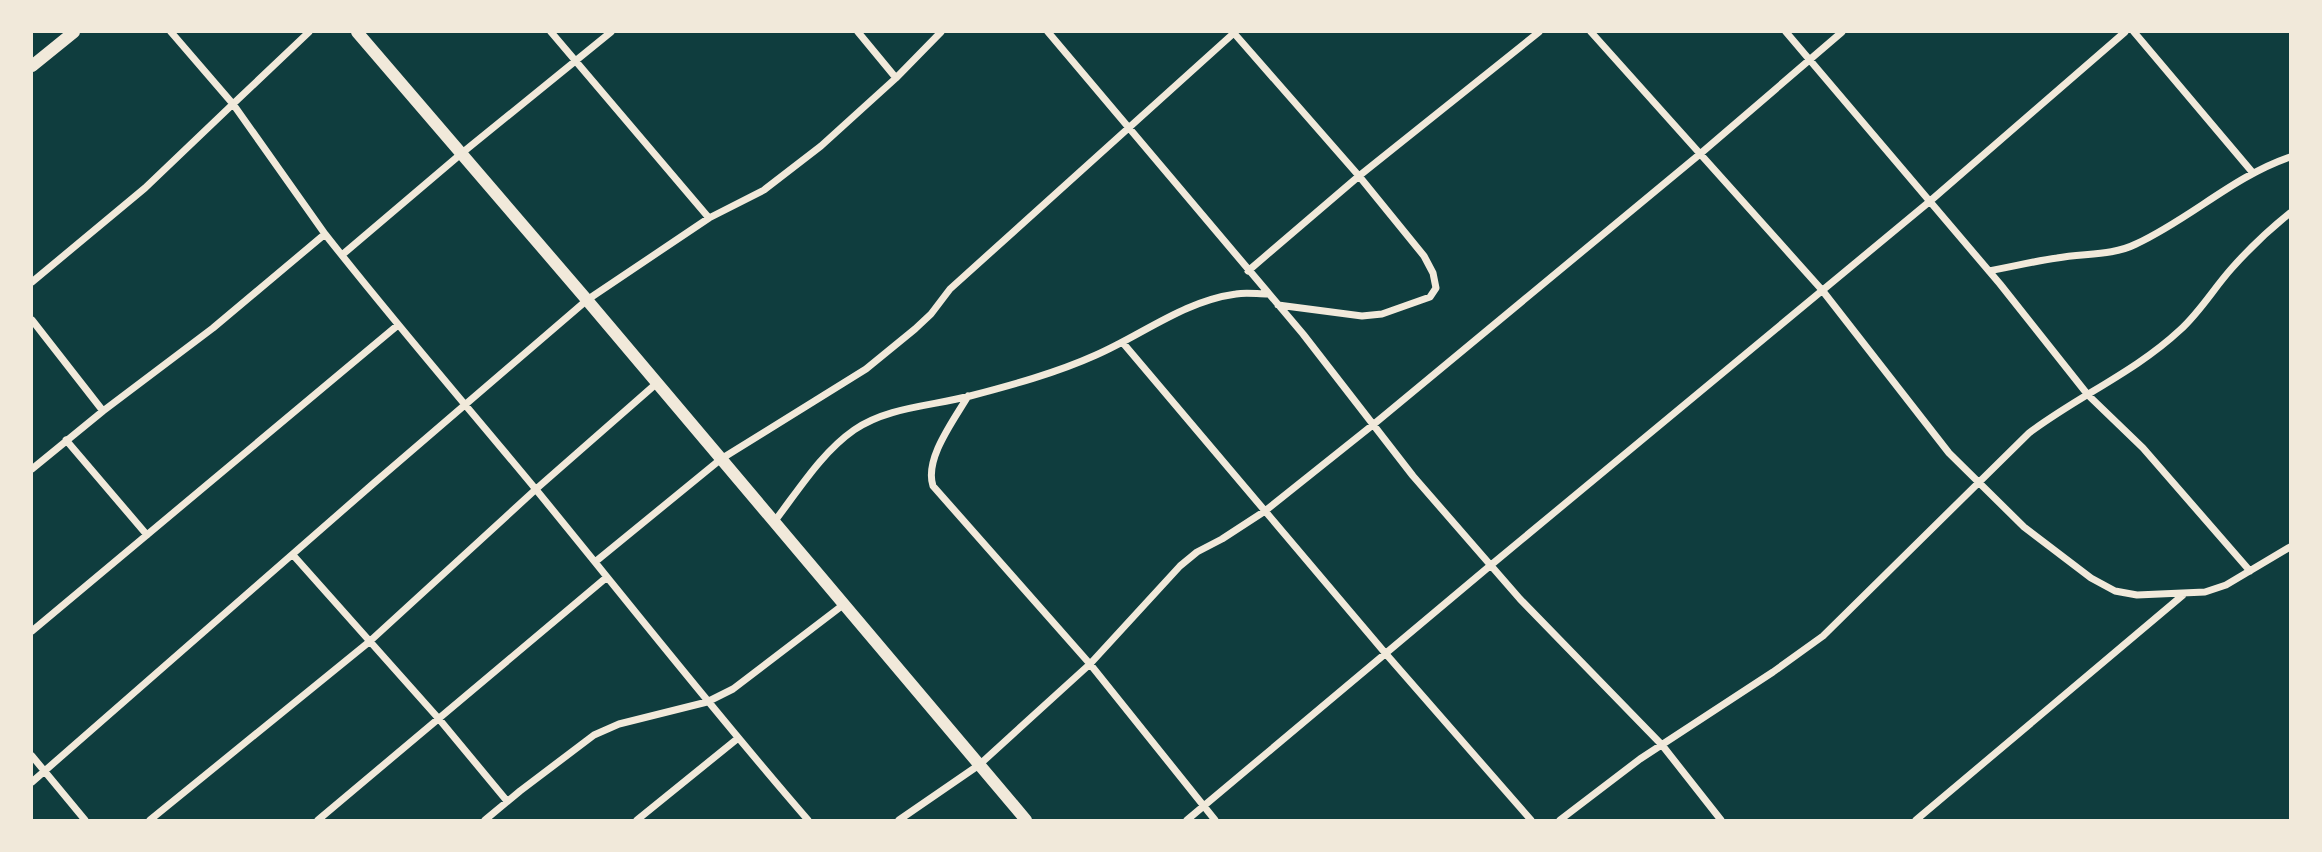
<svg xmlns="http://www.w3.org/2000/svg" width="2322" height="852" viewBox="0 0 2322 852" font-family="Commissioner,sans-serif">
	<rect width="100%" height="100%" fill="#0f3d3e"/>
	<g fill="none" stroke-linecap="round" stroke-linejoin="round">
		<path stroke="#f1e9da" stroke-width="7" d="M171 32 233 104 309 32
			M551 32 709 218
			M858 32 896 78
			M1048 32 1303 334 1413 476 1520 599 1662 745 1721 820
			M1233 32 1359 176 1424 256 1433 273 1436 288 1430 297 1382 314 1362 316 1278 305
			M1591 32 1822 290 1949 453 2024 527 2091 578 2115 591 2137 595 2205 592 2226 585 2290 547
			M1786 32 2000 284 2088 395 2143 448 2250 571
			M2134 32 2253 173
			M325 234C394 322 467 406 538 492 628 602 715 713 808 820
			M342 255 462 153 611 32
			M1248 271 1359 176 1539 32
			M1989 271C2012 267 2034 261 2057 258 2084 253 2112 256 2136 244 2190 219 2234 176 2290 157
			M32 282 145 188 233 104 325 234 213 328 103 411 32 469
			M32 320 103 411
			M1123 343 1386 654 1531 820
			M968 396C954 420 924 459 933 486L1090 664 1215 820
			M66 440 147 535
			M774 522C798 491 821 453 854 430 887 407 932 406 970 396 1012 385 1056 373 1096 355 1142 335 1184 301 1236 294 1246 292 1257 294 1268 294
			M293 555 439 719 507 801
			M595 562 721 459 866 369 915 329 931 314 950 289 1235 32
			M32 631 398 325
			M32 756 85 820
			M32 782 374 483 587 300 709 218 764 190 821 146 896 78 941 32
			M150 820 369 642 535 490 657 383
			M318 820 607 577
			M485 820 520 791 594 735 619 724 707 702 733 689 843 605
			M637 820 737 739
			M899 820 979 765 1090 664 1180 566 1197 552 1222 539 1265 511 1374 424 1700 154 1842 32
			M1187 820 1491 565 1929 202 2125 32
			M1560 820 1640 759 1773 672 1823 636 2029 433C2078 396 2135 372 2180 330 2200 312 2214 288 2232 268 2249 249 2270 229 2290 213
			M1916 820 2183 595"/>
		<path stroke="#f1e9da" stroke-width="12" d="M357 32 587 300 1026 820
			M32 66 74 32"/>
	</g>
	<rect width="2322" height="852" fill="none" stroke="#f1e9da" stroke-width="66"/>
</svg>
